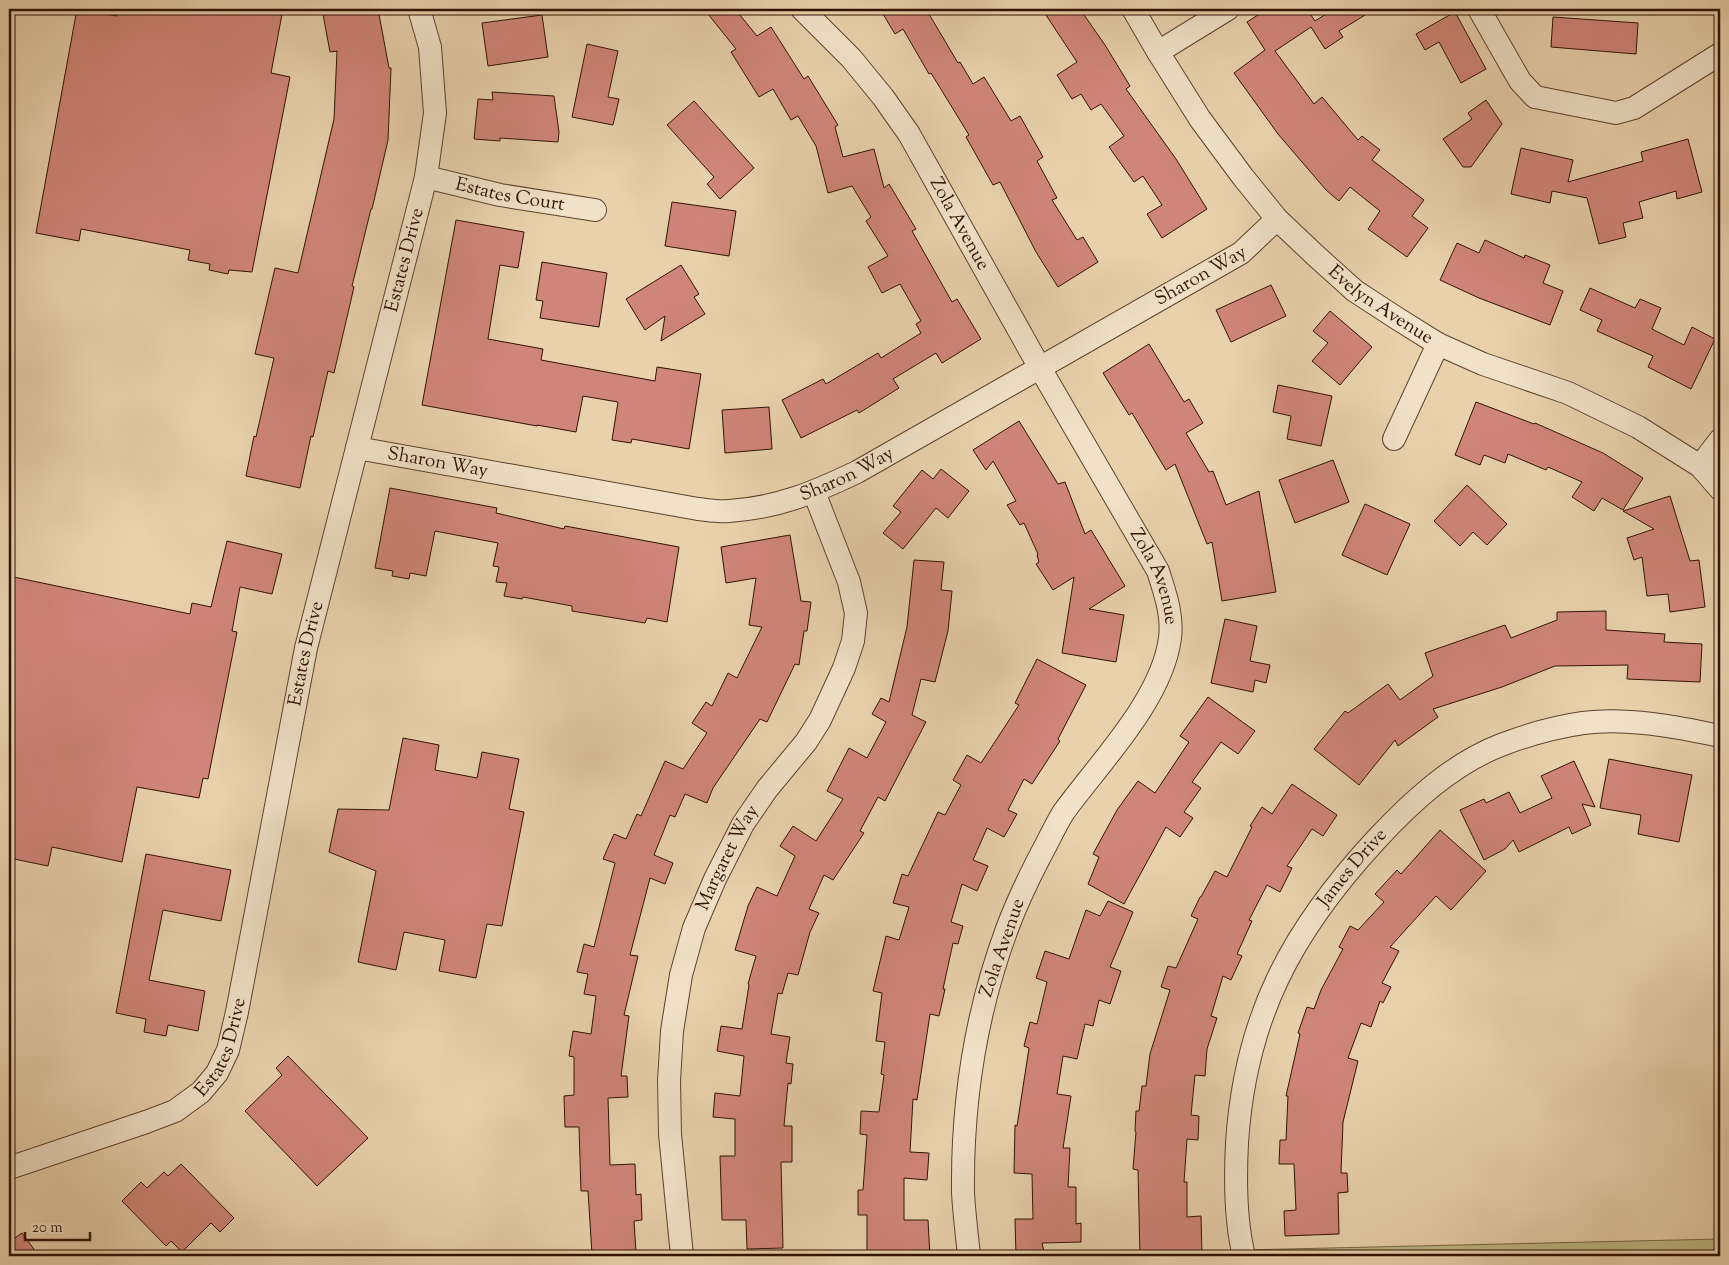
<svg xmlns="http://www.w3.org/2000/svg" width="1729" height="1265" viewBox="0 0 1729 1265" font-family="'Sorts Mill Goudy',serif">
	<rect width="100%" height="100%" fill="#e8d1ab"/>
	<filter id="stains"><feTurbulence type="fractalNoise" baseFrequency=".004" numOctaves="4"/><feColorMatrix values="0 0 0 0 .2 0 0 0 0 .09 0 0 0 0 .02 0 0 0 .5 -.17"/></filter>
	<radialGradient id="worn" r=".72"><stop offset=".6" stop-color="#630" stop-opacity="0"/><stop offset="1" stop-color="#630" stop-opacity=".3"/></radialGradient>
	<path fill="#bdb984" stroke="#764" d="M1720 1239V1256H1244L1243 1250Z"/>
	<path fill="#d0857a" stroke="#311203" d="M77 9 117 16 118 9H283L271 73 290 77 252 272 229 270 228 274 209 270 210 264 188 260 190 250 81 229 79 241 36 233Z
		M322 9H378L389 68H391L388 140 372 209H371L352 286 354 287 334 373 328 371 313 437 311 436 300 488 246 476 254 436 256 437 274 358 255 354 275 268 298 273 334 119 337 51 330 52Z
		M704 9H735L757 36 771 27 804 79 808 76 838 125 835 127 843 157 874 149 884 188 889 184 916 229 912 231 952 302 957 299 981 339 942 363 936 353 893 379 899 388 859 413 857 410 801 438 782 400 823 379 826 384 878 353 881 358 921 333 916 324 921 321 900 284 882 293 868 267 888 256 866 221 871 217 852 186 828 193 816 146 798 116 791 120 773 89 759 97 731 52 736 49Z
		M880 9H926L958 63 960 62 973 84 984 77 1011 121 1020 116 1043 157 1037 161 1057 198 1052 200 1077 240 1083 237 1098 262 1058 287 1036 252 1000 182 993 185 966 137 969 135 931 73 929 74 903 29 895 34Z
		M1042 9H1080L1105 45 1130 86 1126 89 1176 159 1207 209 1162 238 1147 214 1162 205 1143 176 1134 182 1109 147 1124 136 1101 104 1091 110 1081 94 1072 99 1057 75 1077 62Z
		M1267 9H1307L1315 21 1334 9H1375L1339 31 1343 37 1325 49 1311 27 1275 51 1314 104 1322 97 1358 140 1362 136 1380 150 1372 160 1424 200 1412 216 1428 228 1407 257 1368 229 1380 211 1350 187 1339 201 1326 190 1278 134 1234 73 1265 50 1247 22Z
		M1455 12 1486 69 1461 83 1439 42 1425 50 1416 34Z
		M542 15 548 57 488 66 482 23Z
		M1553 17 1638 23 1636 54 1551 47Z
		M587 44 618 51 608 97 619 99 613 125 572 117Z
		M492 92 554 96 559 132 558 142 500 138V141L474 139 478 99 493 100Z
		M1486 100 1502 124 1471 167H1463L1443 139 1472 119 1468 113Z
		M694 101 754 168 720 199 707 184 714 177 667 125Z
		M1688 139 1702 192 1677 199 1676 191 1639 202 1643 218 1623 223 1626 237 1599 244 1587 198 1552 191 1550 203 1511 194 1521 148 1573 160 1568 182 1643 161 1641 152Z
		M672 202 736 211 729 256 665 246Z
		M456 220 524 232 518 268 500 265 488 339 543 349 541 360 655 381 657 367 701 374 689 449 632 439 631 443 612 440 618 402 583 396 576 432 537 425V426L422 405Z
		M1485 240 1524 258 1525 255 1550 265 1543 283 1563 291 1550 325 1479 298 1440 280 1457 243 1479 253Z
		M542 262 607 273 599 327 540 318 543 301 536 300Z
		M681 265 699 294 694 297 705 314 661 341 665 316 645 330 626 299Z
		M1271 285 1286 316 1231 342 1216 310Z
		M1590 288 1635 308 1640 299 1661 308 1652 329 1684 345 1692 327 1715 339 1691 389 1648 367 1653 356 1597 331 1602 320 1580 310Z
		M1330 311 1372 347 1340 385 1312 361 1328 343 1313 331Z
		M1149 344 1184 402 1189 399 1203 423 1186 433 1209 472 1213 471 1226 505 1259 491 1276 592 1222 601 1212 542 1207 544 1175 464 1166 470 1132 413 1129 415 1103 373Z
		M1278 385 1332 396 1321 446 1287 439 1291 416 1273 412Z
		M1476 402 1534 424 1535 423 1603 453 1643 478 1623 510 1602 498 1594 511 1572 497 1582 482 1548 467 1546 470 1508 454 1505 463 1484 455 1480 465 1455 455Z
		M769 407 772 449 725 453 722 410Z
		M1019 421 1058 484 1065 482 1085 534 1091 530 1125 586 1089 609 1124 615 1116 662 1062 653 1074 577 1053 590 1036 564 1039 562 1037 555 1038 554 1024 523 1020 525 1007 505 1016 501 993 461 986 470 973 450Z
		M1333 460 1349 502 1295 523 1279 480Z
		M941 469 969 491 948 518 936 508 903 549 883 533 901 512 893 506 922 470 933 479Z
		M1467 485 1507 524 1487 545 1473 532 1460 546 1434 521Z
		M390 488 497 508 496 513 564 529 565 526 679 547 667 622 647 618 645 623 572 611V606L523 597 522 599 504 596 507 583 496 582 499 567 493 566 498 543 435 531 426 576 410 573 409 579 392 576 393 571 375 568Z
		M1670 496 1690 561 1699 560 1705 607 1670 612 1668 594 1647 596 1642 557 1634 560 1627 538 1654 529 1623 511Z
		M1365 504 1410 524 1387 575 1342 555Z
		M790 535 801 601 811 602 807 631H804L799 665 795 664 767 722 760 719 713 788 707 803 685 794 675 817 670 815 654 855 673 863 665 884 650 878 630 955 638 956 624 1015 629 1016 621 1076H627L628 1097 608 1098 610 1165 635 1164 636 1195 641 1194 642 1220 634 1221 636 1252 592 1254 588 1191H581L579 1127H565L564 1096 574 1095V1057L569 1056 573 1031 591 1034 596 996 584 994 588 974 577 972 584 944 594 947 615 863 603 859 614 834 626 839 637 814 641 816 665 761 683 769 707 733 692 723 706 702 712 706 728 673 737 678 762 627 749 625 756 578 726 583 721 547Z
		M227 541 282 554 272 594 240 587 232 631 237 632 208 779 203 778 199 798 137 787 122 862 52 847 48 866 9 858V576L190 614 192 603 211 607Z
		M914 560 944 562 941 590 952 591 948 631 935 682 921 679 912 715 926 722 885 801 878 797 860 831 864 833 833 880 824 875 809 909 819 913 810 932 798 975 788 973 782 994 778 993 771 1034 790 1037 786 1063 793 1064 791 1084 788 1083 784 1126H792V1162H781L783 1248 747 1249 746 1220H722L720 1156H735V1119L713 1117 715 1093 740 1096 744 1056 717 1051 721 1026 742 1029 749 985 748 984 756 956 735 950 748 906 757 887 777 896 795 856 780 846 793 826 816 841 843 799 827 791 849 748 867 758 886 722 872 714 881 698 889 702 907 627Z
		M1606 611V630L1665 634 1664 642 1702 644 1700 682 1627 679 1628 665 1555 666 1502 687 1433 709 1438 717 1398 746 1395 740 1359 785 1314 749 1345 711 1348 713 1388 684 1400 700 1433 676 1425 653 1505 625 1511 638 1557 620V612Z
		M1225 619 1257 626 1250 661 1270 665 1266 683 1255 680 1253 692 1211 683Z
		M1037 659 1086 685 1058 739 1060 741 1032 784 1024 779 1008 810 1017 814 1004 837 987 828 973 860 988 866 977 891 962 884 951 922 963 926 958 944 953 943 943 989H945L939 1016 930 1014 917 1100 913 1099 910 1152 929 1153 927 1180 904 1178V1220H928L930 1256H867V1215H858V1190H863L867 1135 860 1134 861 1111 879 1112 884 1075 881 1074 885 1042 876 1041 882 993 873 991 886 936 899 940 909 907 893 903 902 874 908 876 938 812 945 815 961 785 953 780 967 755 981 763 1019 705 1015 703Z
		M1208 697 1255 731 1238 754 1221 742 1192 782 1201 788 1184 812 1193 818 1180 837 1166 827 1124 904 1088 884 1099 857 1093 854 1117 810 1138 781 1155 793 1189 742 1180 736Z
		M403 738 439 745 435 770 477 778 482 752 519 759 509 809 524 812 502 926 487 924 476 978 439 971 445 940 404 932 396 970 358 962 376 871 329 852 338 809 389 810Z
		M1609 759 1692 775 1679 842 1638 834 1641 815 1600 808Z
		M1574 761 1595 807 1582 804 1591 825 1572 834 1569 827 1519 852 1513 840 1505 849 1484 860 1460 810 1484 799 1486 803 1509 792 1520 813 1552 798 1541 776Z
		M1292 784 1337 815 1323 836 1312 829 1287 866 1292 868 1280 892 1267 885 1249 920 1252 921 1237 954 1242 956 1231 980 1223 976 1211 1016 1217 1018 1207 1049 1205 1076 1195 1075 1191 1115 1199 1116 1198 1140 1187 1139 1184 1182H1187V1217L1201 1216 1202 1256H1140L1138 1170 1133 1169 1136 1132 1135 1131 1136 1111H1139L1142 1086H1146L1150 1054 1170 990 1161 987 1168 966 1176 968 1198 919 1191 916 1200 897H1201L1215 871 1227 877 1252 827 1250 826 1262 807 1272 814Z
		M1440 830 1486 871 1451 910 1436 896 1390 947 1399 951 1382 983 1391 987 1383 1003 1380 1001 1371 1027 1361 1023 1348 1058 1358 1061 1343 1122 1341 1173H1347L1348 1192 1338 1193 1339 1234 1285 1236 1284 1211 1296 1210 1294 1164H1279L1280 1140H1286L1288 1096H1286L1300 1034 1298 1033 1307 1007 1314 1009 1321 990 1343 949 1339 947 1350 926 1358 930 1384 902 1375 894 1397 870 1401 874Z
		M146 854 231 870 221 921 163 910 149 980 205 991 198 1031 168 1025 166 1036 144 1032 146 1019 116 1013Z
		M1108 901 1133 912 1110 967 1121 971 1110 1004 1099 1000 1093 1026 1085 1024 1077 1059 1063 1056 1057 1094 1071 1096 1063 1148H1070L1068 1187H1076V1224L1081 1223V1242L1042 1243 1045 1256H1016L1015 1219H1033L1032 1174 1014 1173 1015 1125 1017 1126 1029 1048 1024 1046 1030 1022 1037 1024 1047 982 1036 978 1045 951 1069 959 1086 910 1100 916Z
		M288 1056 368 1138 317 1186 245 1111 282 1075 276 1068Z
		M181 1164 234 1218 220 1232 211 1223 182 1252 171 1241 166 1246 122 1201 141 1182 147 1188 164 1172 168 1176Z
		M22 1233 39 1256H9V1242Z"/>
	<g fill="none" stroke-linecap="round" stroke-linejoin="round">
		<defs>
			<g id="minor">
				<path id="s1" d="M802 9 851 58 883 97 909 134 1040 368 1158 571C1165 593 1173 615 1170 638 1162 700 1099 763 1063 813 1057 823 1052 833 1047 843 1032 871 1018 899 1007 929 975 1015 962 1101 963 1192 964 1213 967 1235 969 1256"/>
				<path id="s2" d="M1133 9 1158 52 1200 119 1243 177 1277 219 1315 255 1355 291 1398 319 1438 344 1483 364 1568 393 1638 427 1700 466 1720 489"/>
				<path d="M1479 9 1520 81 1535 97 1616 113 1634 108 1720 54"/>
				<path d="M1158 52 1228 9"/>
				<path id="s3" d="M426 177 500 195 595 210"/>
				<path d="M1394 439 1438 344"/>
				<path id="s4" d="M357 448 698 509C708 510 719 512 729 511 777 508 813 493 857 472L1241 253 1277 219"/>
				<path d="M1700 466 1720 440"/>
				<path id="s5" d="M9 1168 146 1122 175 1111 201 1092 217 1073 228 1050 237 1012 306 648 426 177 435 113 430 47 419 9"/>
				<path id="s6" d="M682 1256 670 1134 669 1081 672 1031 681 975 694 928 715 879 743 824 767 789 806 742 820 720 844 668 853 641 856 613 849 582 814 492"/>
				<path id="s7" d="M1244 1256C1235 1220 1235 1181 1237 1143 1245 1018 1291 932 1375 841 1411 802 1452 764 1501 745 1527 735 1555 727 1583 723 1626 717 1678 727 1720 736"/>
			</g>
		</defs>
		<use href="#minor" stroke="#5f422d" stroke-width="24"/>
		<use href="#minor" stroke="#f0e1c8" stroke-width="22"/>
	</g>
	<g text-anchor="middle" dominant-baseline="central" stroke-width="5" stroke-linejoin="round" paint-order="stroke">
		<g font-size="19" fill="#311203" stroke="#f0e1c8">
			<text stroke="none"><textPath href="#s3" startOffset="86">Estates Court</textPath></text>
			<text stroke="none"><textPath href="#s1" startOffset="268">Zola Avenue</textPath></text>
			<text stroke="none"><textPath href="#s5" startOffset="1068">Estates Drive</textPath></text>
			<text stroke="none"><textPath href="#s4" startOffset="908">Sharon Way</textPath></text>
			<text stroke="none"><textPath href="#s2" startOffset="390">Evelyn Avenue</textPath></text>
			<text stroke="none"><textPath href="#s4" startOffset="82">Sharon Way</textPath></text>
			<text stroke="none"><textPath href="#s4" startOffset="502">Sharon Way</textPath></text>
			<text stroke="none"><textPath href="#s1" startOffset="672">Zola Avenue</textPath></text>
			<text stroke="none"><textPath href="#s5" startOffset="662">Estates Drive</textPath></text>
			<text stroke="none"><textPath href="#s6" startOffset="409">Margaret Way</textPath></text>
			<text stroke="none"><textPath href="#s7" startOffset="418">James Drive</textPath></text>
			<text transform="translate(1003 948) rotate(-71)">Zola Avenue</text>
			<text stroke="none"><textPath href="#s5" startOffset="258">Estates Drive</textPath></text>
		</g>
	</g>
	<rect width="1729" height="1265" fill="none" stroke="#e8d1ab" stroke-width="30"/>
	<rect x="10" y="10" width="1709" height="1245" fill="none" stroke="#311203" stroke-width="2.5"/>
	<rect x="15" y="15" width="1699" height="1235" fill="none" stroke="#311203"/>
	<path d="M25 1232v8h65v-8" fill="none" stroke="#311203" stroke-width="2.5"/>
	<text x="32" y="1232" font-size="15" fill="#311203" stroke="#f0e1c8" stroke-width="4" paint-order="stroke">20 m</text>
	<rect width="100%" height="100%" filter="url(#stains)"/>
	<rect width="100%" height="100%" fill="url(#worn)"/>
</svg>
